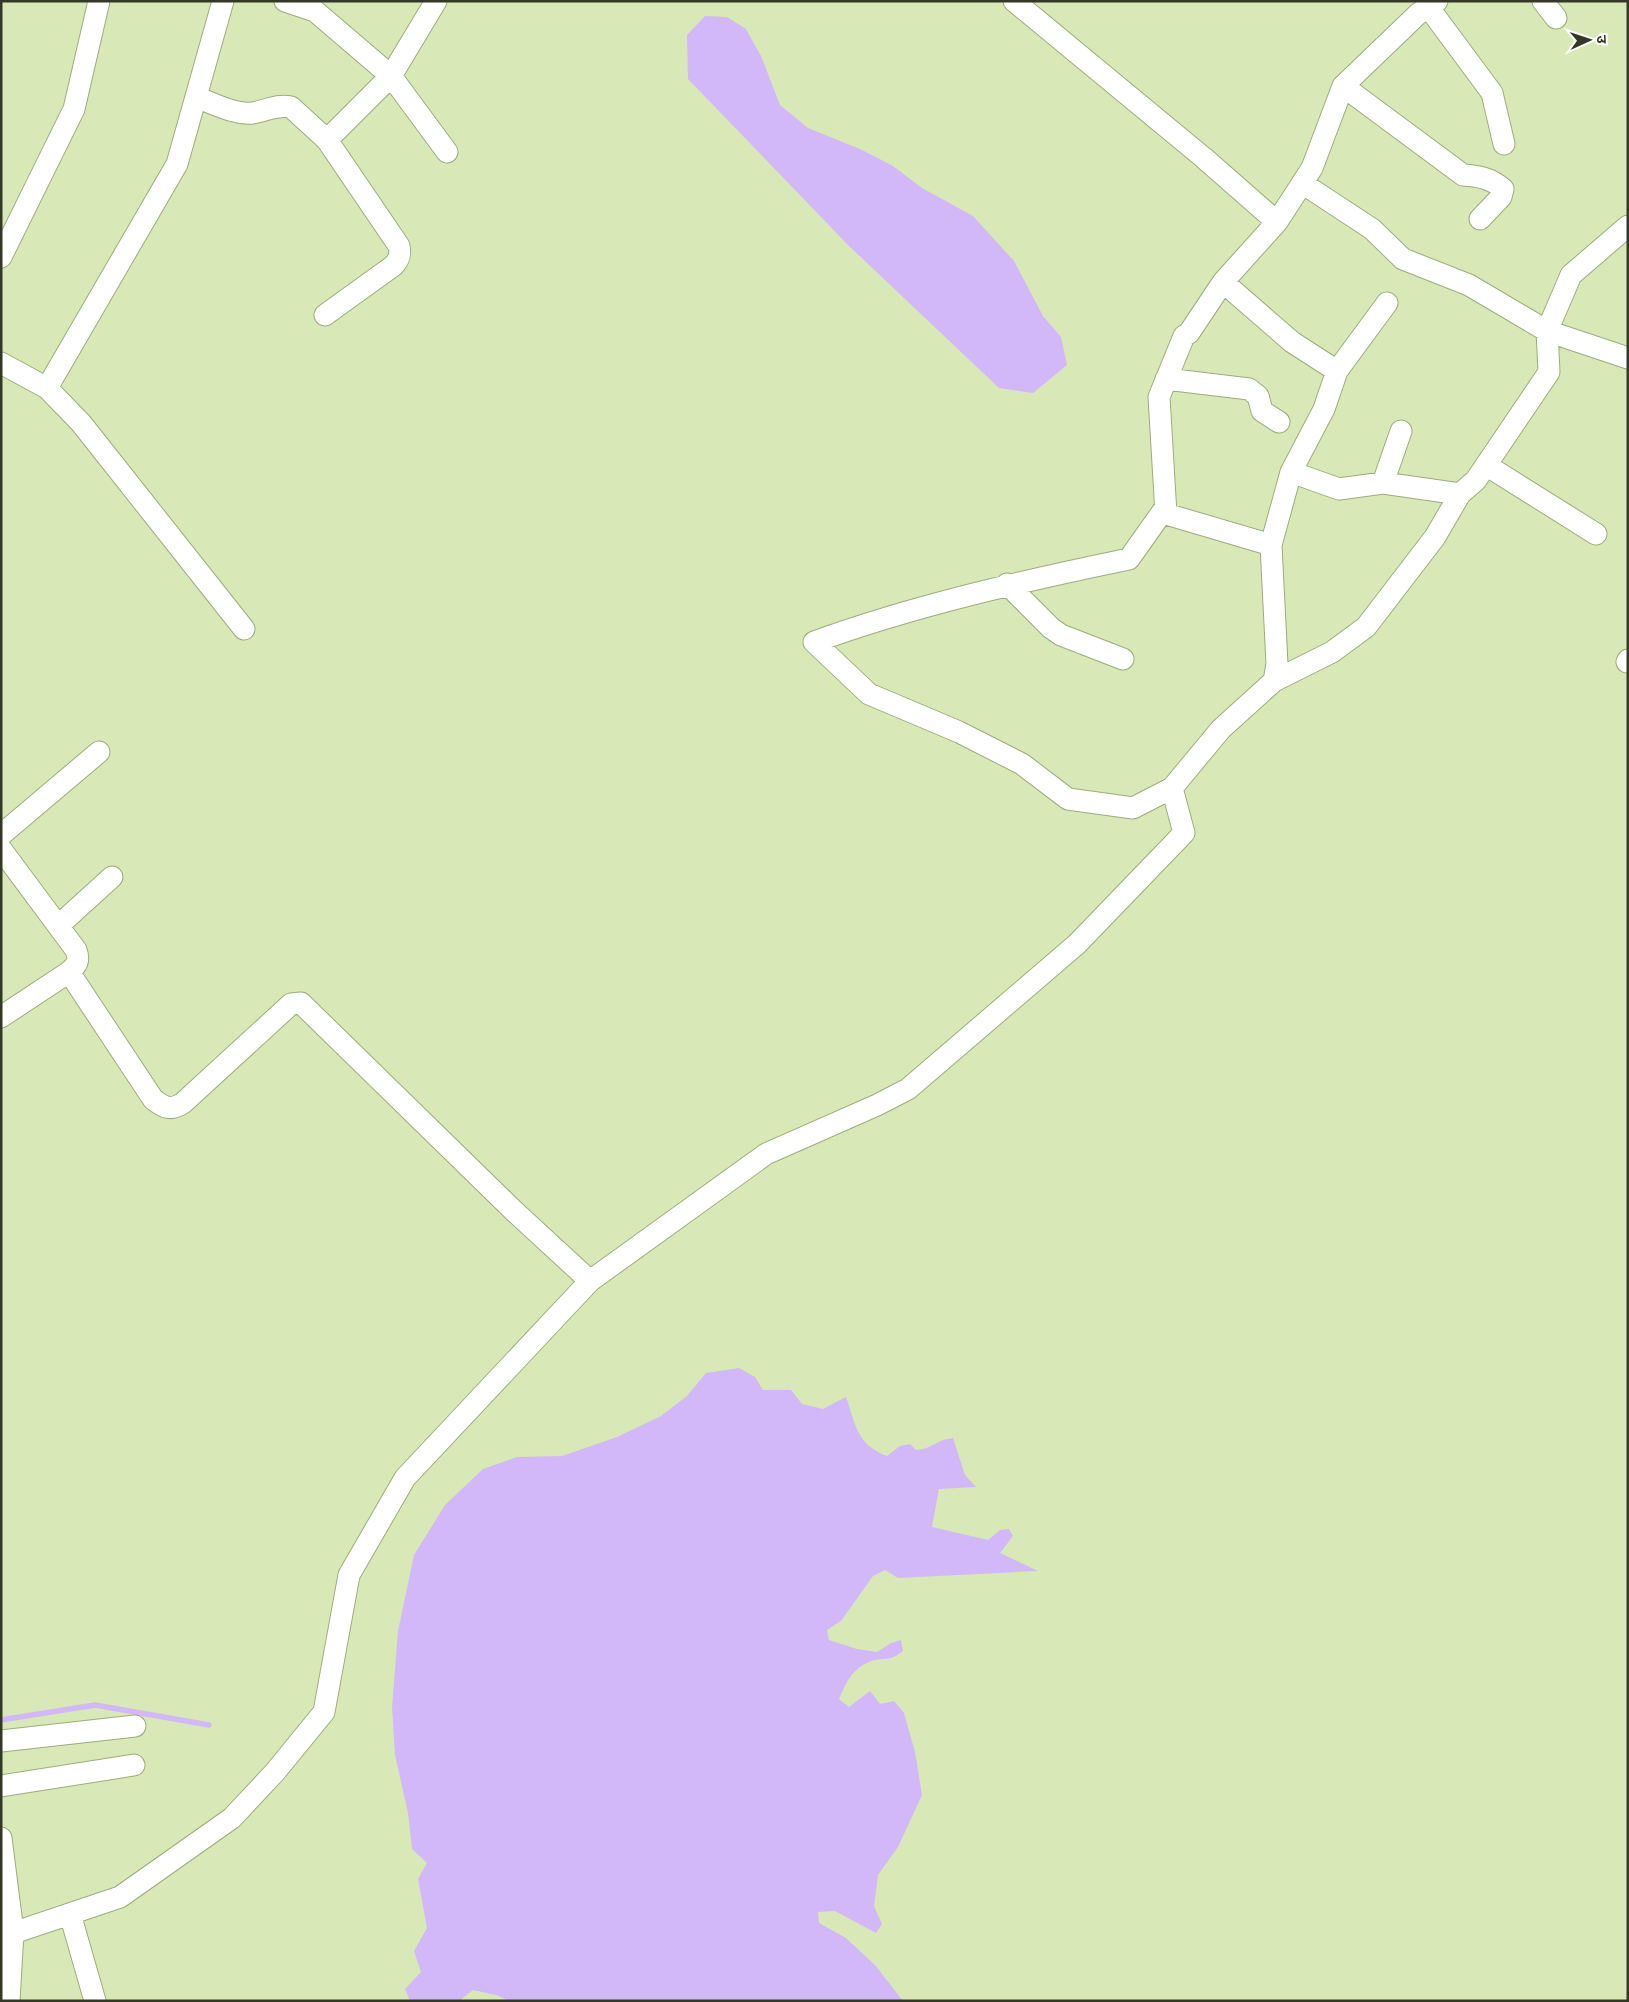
<svg xmlns="http://www.w3.org/2000/svg" width="1629" height="2002" viewBox="0 0 1629 2002" font-family="'Asap Condensed','Noto Sans Devanagari',sans-serif">
	<rect width="100%" height="100%" fill="#d8e9b7"/>
	<path fill="#d2b8f9" d="M705 16 727 17 746 29 761 56 780 105 808 128 860 149 893 166 922 188 973 216 1014 261 1043 316 1061 337 1067 365 1033 393 999 388 848 245 688 79 687 35Z
		M739 1368 755 1377 763 1390H791L802 1404 823 1409 846 1397C856 1425 856 1444 887 1456L900 1446 910 1444 916 1450C933 1449 935 1440 953 1438L965 1475 976 1487 939 1489 932 1527 988 1540 1000 1530 1009 1529 1013 1536 1000 1553 1038 1571 898 1578 885 1570 873 1576 841 1621 827 1630 829 1640 857 1649 877 1652 891 1643 901 1640 903 1651C888 1663 883 1656 869 1662 852 1669 846 1683 839 1699L849 1707 870 1691 880 1704 894 1701 904 1713 915 1752 922 1795 898 1847 878 1875 874 1906 882 1924 876 1933 835 1911 818 1912 819 1923 846 1938 876 1966 903 2001H510L496 1995 473 1990 459 2001H410L405 1989 421 1972 414 1951 427 1928 418 1879 427 1863 412 1849 408 1813 395 1755 392 1707 398 1631 414 1555 445 1505 483 1469 517 1457 562 1456 617 1437 661 1416 687 1396 706 1373Z"/>
	<g fill="none" stroke-linecap="round" stroke-linejoin="round">
		<path stroke="#d2b8f9" stroke-width="5.5" d="M1 1720 95 1705 209 1725"/>
		<defs>
			<path id="street" d="M285 1 315 11 391 76 447 152
				M1014 1 1204 158 1277 222 1223 282 1189 333 1184 336 1159 397 1166 514 1271 545
				M1543 1 1556 18
				M1429 8 1492 93 1504 144
				M1343 86 1463 175C1478 176 1491 178 1503 189L1501 197 1480 219
				M196 97C212 103 235 115 252 113 266 111 277 104 291 107L327 140 391 76 436 1
				M1302 183 1372 229 1403 259 1469 285 1547 331 1628 358
				M1277 222 1312 168 1343 86 1418 14 1437 1
				M1 257 74 109 99 1
				M1223 282 1292 342 1337 371
				M325 315 393 266C399 260 401 255 399 246L327 140
				M1 363 47 388 81 423 244 629
				M1166 379 1249 389 1258 396 1262 411 1279 422
				M47 388 177 164 223 1
				M1486 465 1596 534
				M1291 472 1339 489 1383 483 1460 494
				M1383 483 1401 431
				M1165 508 1129 559C1023 581 916 605 814 642L869 694 959 732 1022 764 1068 799 1133 808 1172 788
				M1007 584 1051 628 1061 635 1123 659
				M1627 662 1628 660
				M1274 681 1332 652 1366 627 1435 537 1460 494 1476 480 1549 372 1547 331 1571 275 1628 226
				M1 835 99 752
				M1 849 76 950C80 961 77 965 69 972L1 1017
				M58 926 112 877
				M69 972 153 1099C164 1108 171 1111 183 1103L291 1004 301 1003 514 1211 590 1281
				M1 1741 135 1726
				M1 1786 134 1765
				M1 1838 13 1932 9 2001
				M70 1914 95 2001
				M1 1937 120 1897 232 1818 275 1772 324 1712 349 1575 405 1478 590 1281 766 1154 877 1105 908 1089 1077 944 1184 833 1172 788 1221 729 1274 681 1277 664 1271 545 1291 472 1324 409 1337 371 1387 303"/>
		</defs>
		<use href="#street" stroke="#9cac7c" stroke-width="23"/>
		<use href="#street" stroke="#fff" stroke-width="21"/>
	</g>
	<rect width="1629" height="2002" fill="none" stroke="#333926" stroke-width="5"/>
	<g transform="translate(1589 40) rotate(87)" stroke="#ffffff" stroke-width="4" paint-order="stroke">
	<path d="M0-4L9 19L0 12L-9 19Z" fill="#333926"/>
	<text y="-8" font-size="14" font-weight="bold" text-anchor="middle" fill="#333926">उ</text>
	</g>
</svg>
